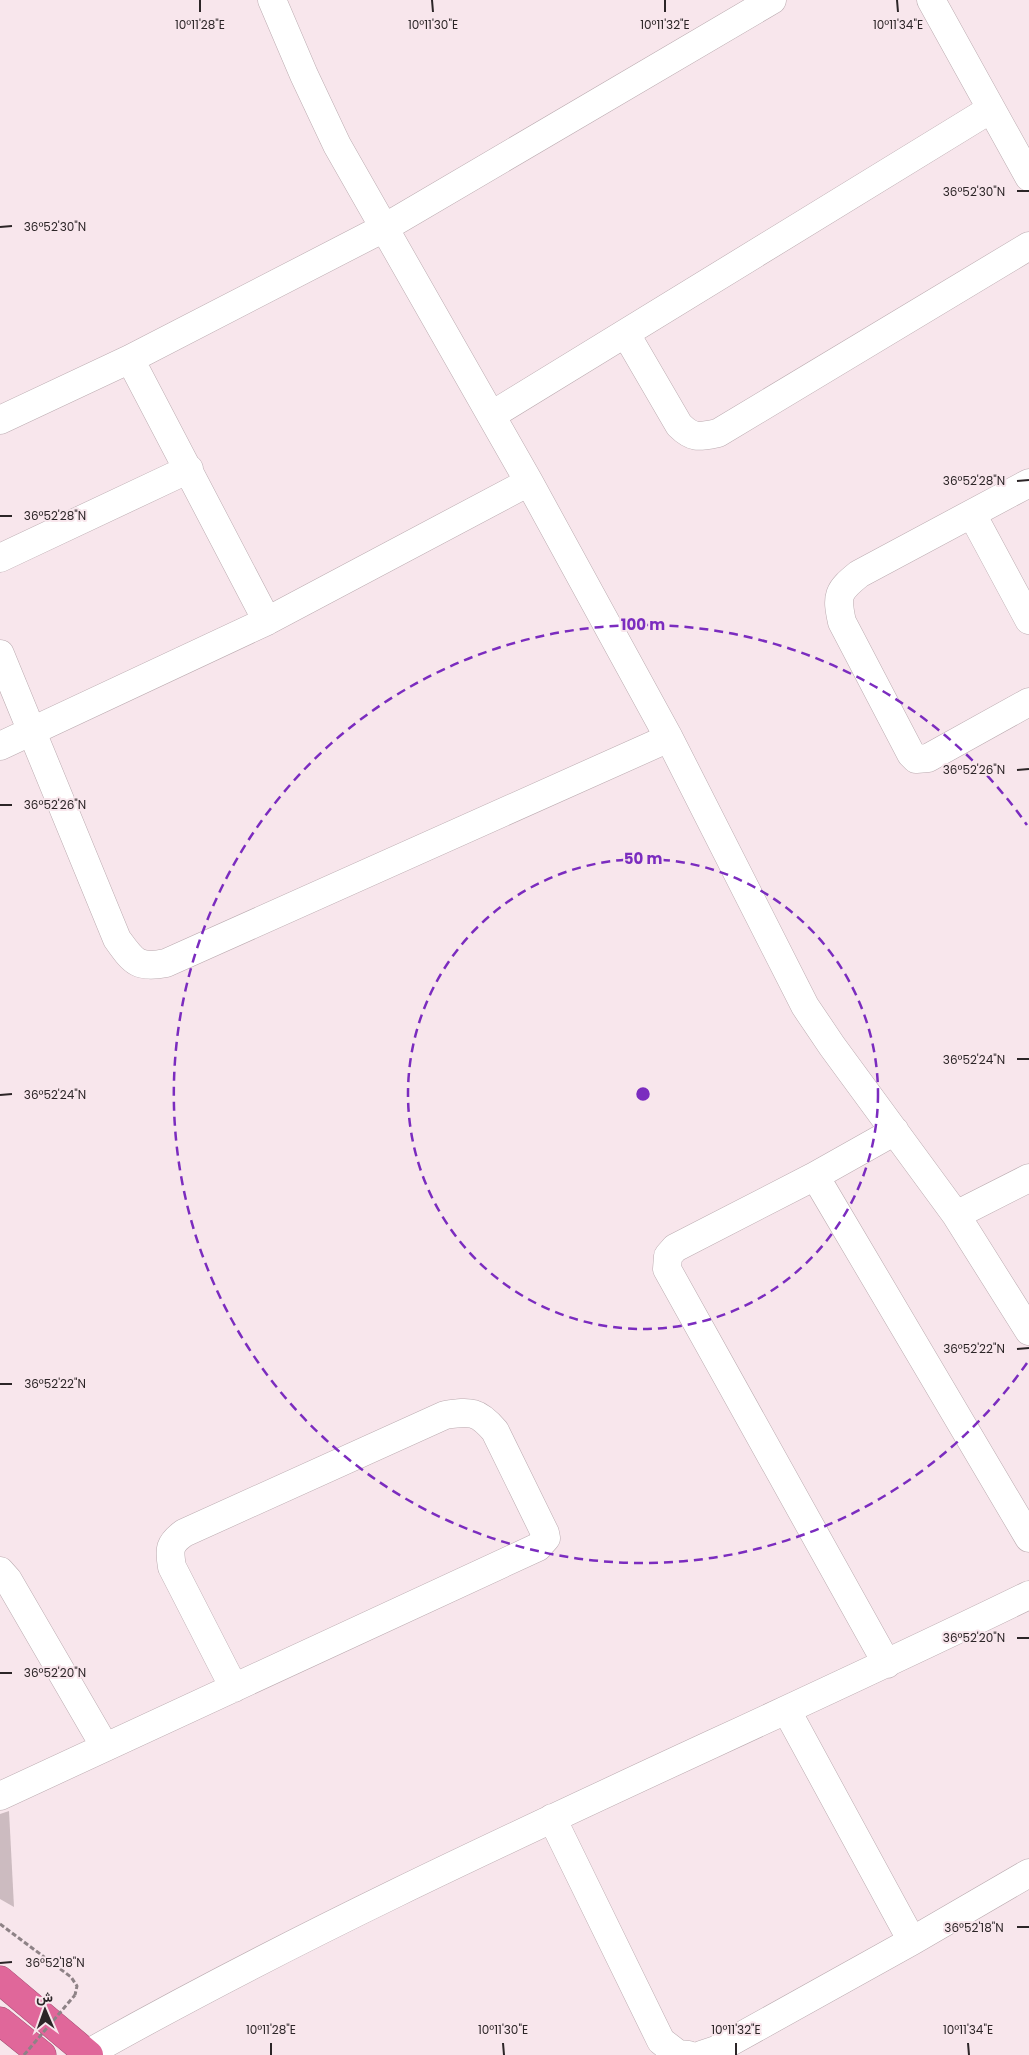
<svg xmlns="http://www.w3.org/2000/svg" width="1029" height="2055" viewBox="0 0 1029 2055" font-family="Poppins,Vazirmatn,sans-serif">
	<rect width="100%" height="100%" fill="#f8e6ec"/>
	<path fill="#ccbbc0" d="M9 1811 14 1907 0 1899V1814Z"/>
	<g fill="none" stroke-linecap="round" stroke-linejoin="round">
		<defs>
			<path id="street" d="M272 0 304 75 337 145 529 482 669 738 805 1006 832 1046 956 1215 1029 1331
				M931 0 1029 177
				M626 334 679 425C693 439 699 437 718 433L1029 246
				M130 359 267 621
				M492 415 991 109
				M0 420 130 359 384 228 772 0
				M1029 483 859 574C838 591 836 595 842 622L911 754 916 759 928 758 1029 702
				M972 514 1029 620
				M0 558 189 469
				M0 654 117 939C133 961 137 969 166 963L669 738
				M0 746 267 621 529 482
				M815 1176 1029 1538
				M956 1215 1029 1178
				M0 1571 8 1580 105 1747
				M887 1664 667 1269 668 1256 675 1248 815 1176 895 1131
				M787 1711 912 1941
				M0 1796 538 1547 546 1538 545 1533 495 1431C478 1411 471 1411 445 1415L184 1533C169 1544 169 1549 172 1567L234 1688
				M552 1818 661 2041 678 2054 688 2055
				M87 2054C392 1882 715 1748 1029 1595
				M701 2055 716 2050 912 1941 1029 1873"/>
			<path id="highway" d="M0 1980 89 2055
				M0 2021 42 2055"/>
		</defs>
		<use href="#street" stroke="#bbabb0" stroke-width="29"/>
		<use href="#highway" stroke="#a15072" stroke-width="29"/>
		<path stroke="#8e8286" stroke-width="3" stroke-dasharray="5 2.5" stroke-linecap="butt" d="M0 1924 71 1977 77 1986 75 1995"/>
		<use href="#street" stroke="#fff" stroke-width="28"/>
		<use href="#highway" stroke="#e0679a" stroke-width="28"/>
		<path stroke="#8e8286" stroke-width="3" stroke-dasharray="5 2.5" stroke-linecap="butt" d="M24 2055 75 1995"/>
	</g>
	<path fill="none" stroke="#2c2527" stroke-width="2" d="M200 0V12M432 0 433 12M665 0V12M897 0 898 12M1017 191H1029M0 227 12 226M1017 481 1029 480M0 516H12M1017 770 1029 769M0 805H12M1017 1059H1029M0 1095 12 1094M1017 1349 1029 1348M0 1384H12M1017 1638H1029M0 1673H12M1017 1927H1029M0 1963 12 1962M271 2043V2055M503 2043 504 2055M736 2043V2055M968 2043 969 2055"/>
	<g fill="none" stroke="#7b2cbf" stroke-width="2.5" stroke-dasharray="9 6">
		<circle cx="643" cy="1094" r="235"/>
		<path d="M1027 1363A469 469 0 1 1 1027 825"/>
	</g>
	<g font-size="12" text-anchor="middle" fill="#2c2527" stroke="#f8e6ec" stroke-width="4" stroke-linejoin="round" paint-order="stroke">
		<text x="200" y="29">10°11'28"E</text>
		<text x="433" y="29">10°11'30"E</text>
		<text x="665" y="29">10°11'32"E</text>
		<text x="898" y="29">10°11'34"E</text>
		<text x="974" y="196">36°52'30"N</text>
		<text x="55" y="231">36°52'30"N</text>
		<text x="974" y="485">36°52'28"N</text>
		<text x="55" y="520">36°52'28"N</text>
		<text x="974" y="774">36°52'26"N</text>
		<text x="55" y="809">36°52'26"N</text>
		<text x="974" y="1064">36°52'24"N</text>
		<text x="55" y="1099">36°52'24"N</text>
		<text x="974" y="1353">36°52'22"N</text>
		<text x="55" y="1388">36°52'22"N</text>
		<text x="974" y="1642">36°52'20"N</text>
		<text x="55" y="1677">36°52'20"N</text>
		<text x="974" y="1932">36°52'18"N</text>
		<text x="55" y="1967">36°52'18"N</text>
		<text x="271" y="2034">10°11'28"E</text>
		<text x="503" y="2034">10°11'30"E</text>
		<text x="736" y="2034">10°11'32"E</text>
		<text x="968" y="2034">10°11'34"E</text>
	</g>
	<circle cx="643" cy="1094" r="8" fill="#7b2cbf" stroke="#f8e6ec" stroke-width="2.5"/>
	<g font-size="15" text-anchor="middle" font-weight="bold" fill="#7b2cbf" stroke="#f8e6ec" stroke-width="4" stroke-linejoin="round" paint-order="stroke">
		<text x="643" y="630">100 m</text>
		<text x="643" y="864">50 m</text>
	</g>
	<g transform="translate(45 2010) rotate(358)" stroke="#f8e6ec" stroke-width="4" paint-order="stroke">
	<path d="M0-4L9 19L0 12L-9 19Z" fill="#2c2527"/>
	<text y="-8" font-size="14" font-weight="bold" text-anchor="middle" fill="#2c2527">ش</text>
	</g>
</svg>
